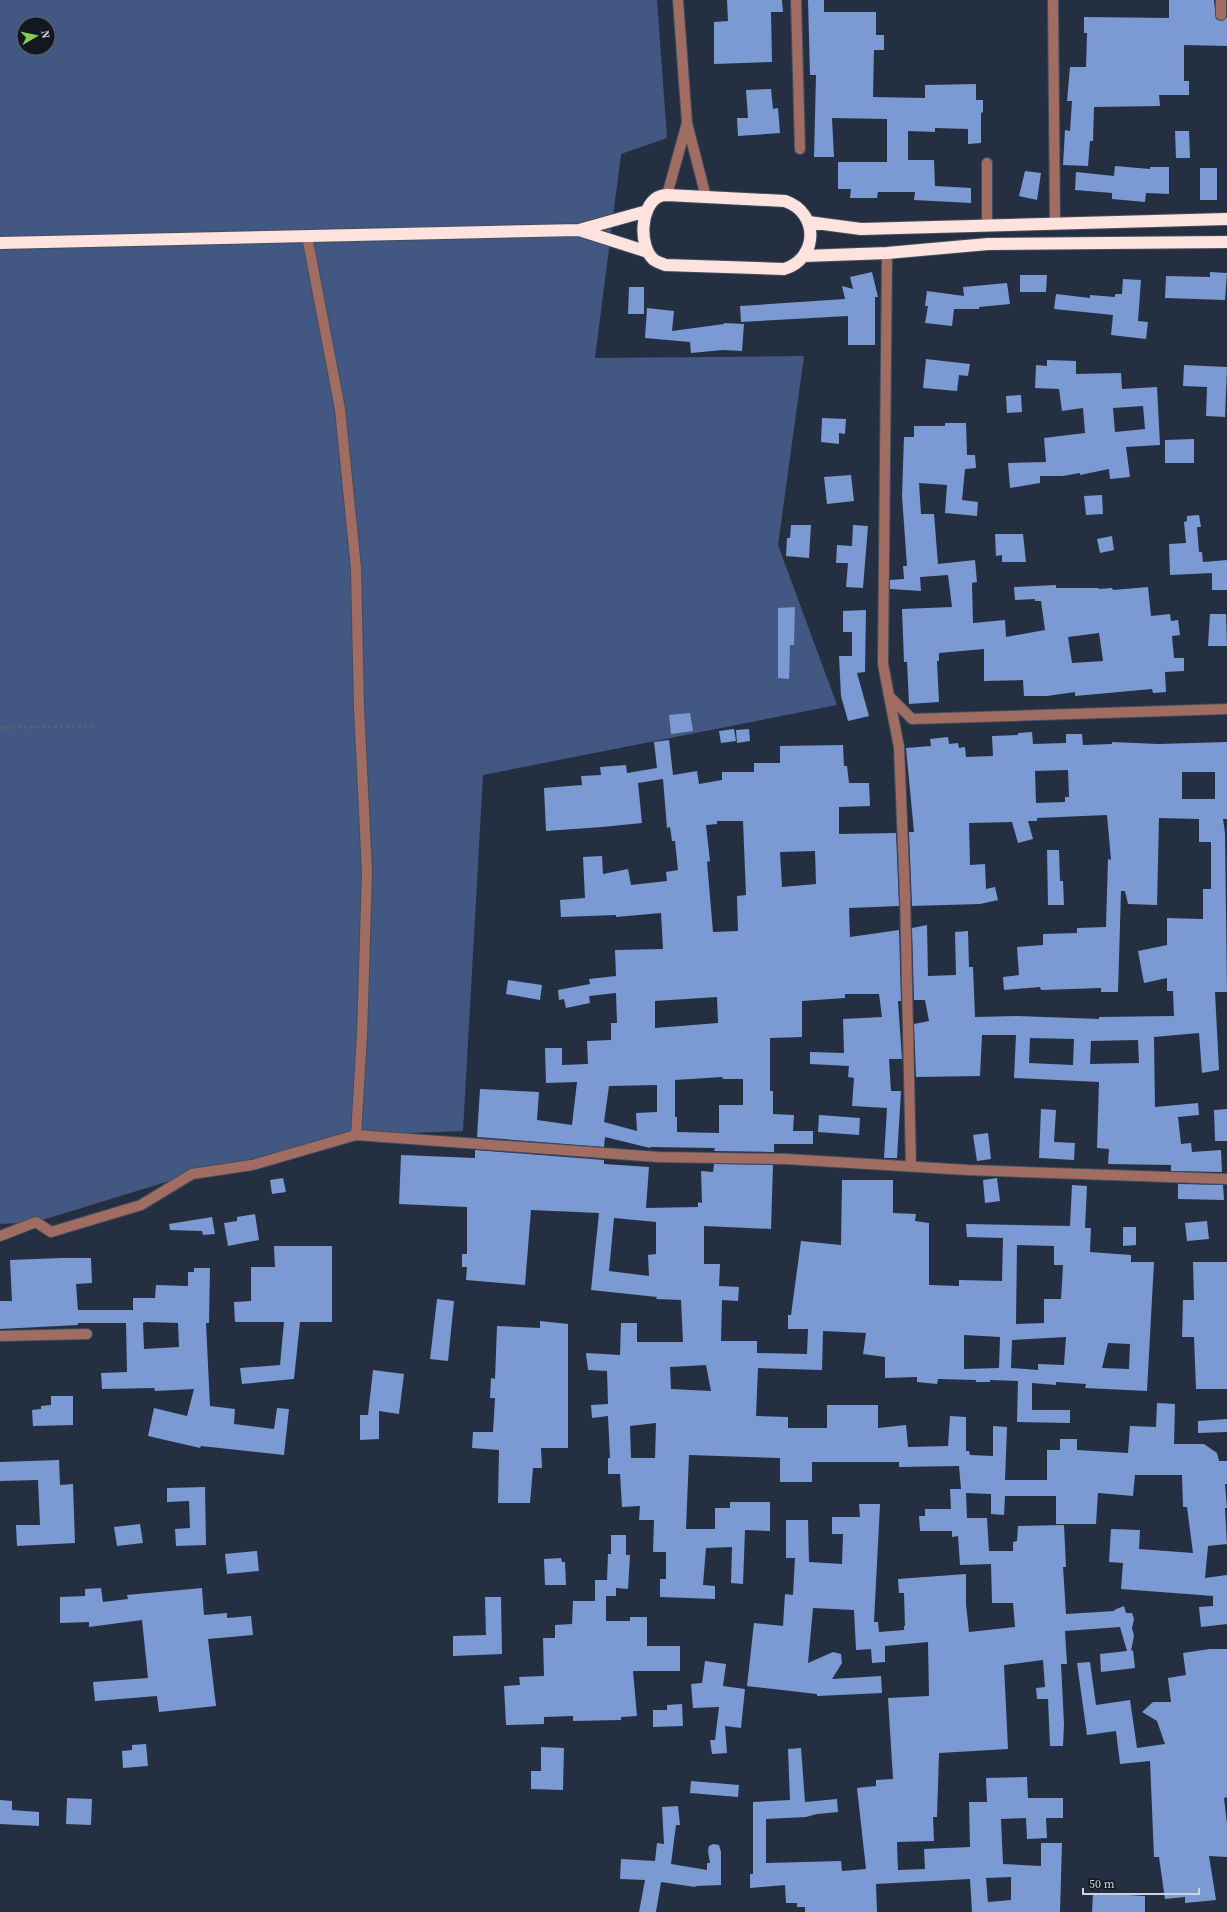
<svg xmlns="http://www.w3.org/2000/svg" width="1227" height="1912" viewBox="0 0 1227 1912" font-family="'Source Serif 4',serif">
	<rect width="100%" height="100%" fill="#252f42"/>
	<path fill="#425883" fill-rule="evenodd" d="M0 0H657L667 138 621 154 595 358 804 356 778 545 837 705 483 775 463 1131 356 1135 192 1174 36 1222 0 1224ZM24 24H48V48H24Z"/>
	<path fill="#7b99d2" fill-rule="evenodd" d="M727 0H782L783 12H771L772 62 714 64V22L728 21Z
		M808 0H824V12H876V35H884V50H874L873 97 925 98V85L976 84V100H983V112L981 113V143L968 144V129L935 128V132L908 131V160H934L935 186 971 188V203L914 200 915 192H878L877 198H850L851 189H838V162H887V119L832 118 834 157H814L816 75H810Z
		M1169 0H1214L1216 19 1221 21 1227 17V46L1184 45V81H1189V95H1159L1160 106 1094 107 1093 141H1090L1088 166 1063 165 1065 130 1070 131 1072 101H1067L1070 67H1086L1087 33H1084V17L1169 18Z
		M771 89 773 109 778 108 780 133 738 136 737 118H748L746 90Z
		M1175 131H1189L1190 158H1176Z
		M1115 166 1150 169V167H1169V194L1146 193 1145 202 1112 199V193L1075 190 1076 172 1114 176Z
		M1200 168H1217V200H1200Z
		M1025 171 1041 173 1037 200 1019 196Z
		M872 272 878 297H875V345H848V316L741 322 740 306 845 299 842 286 853 289 850 277Z
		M1210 272 1227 273 1225 300 1165 298 1166 276 1210 277Z
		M1020 275H1047L1046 292H1020Z
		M1123 279 1141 280 1138 321 1148 322 1146 339 1111 335 1113 315 1054 309 1056 294 1090 298V295L1115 297V294H1122Z
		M1007 283 1010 304 979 307V309H954L952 326 925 323 928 306H925L927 291 964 296 963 287Z
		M629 287H644V314H628Z
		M647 308 674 311 672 331 724 324V323L744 324 742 351 723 350 691 353 690 342 645 338Z
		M926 359 970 364 968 376 959 375 957 391 923 388Z
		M1047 360 1076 361V374L1121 373 1122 389 1157 387 1160 445 1126 447 1130 477 1110 479 1109 469 1080 475V473L1063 476H1040V483L1010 488 1008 463 1046 462 1044 438 1085 433 1083 408 1062 411 1059 389 1035 388 1036 365 1047 366ZM1143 406 1145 429 1115 432 1113 408Z
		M1184 365 1227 367 1225 417 1206 416 1207 387 1183 386Z
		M1021 395 1022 412 1007 413 1006 396Z
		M822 418 846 419 845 434 839 433V444L821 442Z
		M945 423H966L967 455H975L976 468 965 469 962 500 978 502 977 516 945 513 947 485 919 483 921 514H934L938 564 975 560 977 582 972 583 973 623 1005 620 1006 637 1045 630 1041 601H1035V599L1015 600 1014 587 1056 585V588H1099V589L1112 588 1113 590 1148 587 1151 616 1170 614 1171 621 1178 620 1180 635 1172 636 1174 658H1184V671L1165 672 1166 692 1153 693 1152 689 1075 696V692L1047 696H1024L1023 680 984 681V649L939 653V661H937L939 702 909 704 907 662H904L902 609 952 607 948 575 920 577 921 591 890 589V580L904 579 903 566H907L902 496 904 437H914V426H945ZM1099 633 1103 661 1072 663 1068 637Z
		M1194 439V463H1165V440Z
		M851 475 854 501 827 504 824 477Z
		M1102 495 1103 514 1086 515 1084 496Z
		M1199 515 1201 527H1197L1199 552H1202L1203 562 1227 560V590H1212V573L1170 575 1169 544 1186 543 1184 522 1187 521V516Z
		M791 525H811L809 558 786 556 787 538H790Z
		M853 525 868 526 863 588 846 587 848 563H836L837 545 852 546Z
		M995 534H1023L1026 562H1002V555L996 556Z
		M1112 536 1114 550 1100 553 1097 539Z
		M795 607 794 645H790L789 679 778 678V608Z
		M866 610 865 672 857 673 869 716 848 721 841 696 839 656H852V632H843V611Z
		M1210 614H1226L1227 646H1208Z
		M690 713 693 731 671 734 669 715Z
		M734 729 736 741 721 743 719 731Z
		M749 729 750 741 737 743 736 730Z
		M1032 732 1033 744 1066 743V734H1082L1083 745 1112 744V742L1158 744 1227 742V819H1223L1225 833 1227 992H1215L1219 1070 1202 1073 1199 1033 1154 1037 1155 1107 1198 1103 1199 1115 1178 1117 1181 1144 1191 1143 1192 1152 1221 1150 1222 1172 1171 1171V1165L1108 1164 1109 1149 1097 1148 1099 1082 1014 1078 1016 1035H982L980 1076 916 1077 914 1024 929 1021 925 1000H914L912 928 927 925 928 976 956 975 955 932 968 931 969 967H973L975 1017 1017 1016 1099 1019V1017L1174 1016 1173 991H1167V978L1144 983 1138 951 1167 945V918L1203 919V889H1211V842H1199V819L1159 818 1157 905 1128 904 1125 891H1121L1118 992H1101V988L1041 990 1040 987 1004 990 1003 977 1019 975 1017 947 1043 945V934L1077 933V928L1106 927 1108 859 1111 860 1107 815 1037 818V821H1028L1033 839 1018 843 1012 822 969 823 970 865 985 864 986 889 995 887 998 900 980 904 912 906 909 832H914L906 748 931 746 930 739 948 737 949 744 958 743 959 748 965 747 966 757 993 756 992 736 1018 735V733ZM1068 770 1069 797H1065V802L1036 803 1035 771ZM1182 772H1215V799H1182ZM1030 1038 1074 1039 1073 1065 1029 1063ZM1138 1040 1139 1063 1090 1064 1091 1041Z
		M669 740 673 775 697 771 699 784 722 780V772H754V763H780V746L843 745 844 766H847L849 783H869L870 806 839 807V834L896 833 899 906 849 908 850 937 899 930 901 1001H898L902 1059H889L891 1091H901L897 1158H884L887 1108 852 1106 854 1078 848 1077 849 1066 810 1064V1052L844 1053 843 1019 882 1017 879 994H845V998L802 1001V1037L770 1038V1091H773V1114L794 1115 793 1131H813V1144H774V1152L714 1151 715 1148 650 1147V1148L605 1137 604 1147 477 1137 480 1089 539 1092 537 1120 572 1125 577 1082 546 1083 545 1048H562V1065L588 1064 587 1041 611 1040V1023H617L616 993 589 996 590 1003 566 1008 564 999 559 1000 558 990 590 984 589 979 616 976 615 950 663 949 661 913 616 917V915L561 917 560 900 585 898 583 857 602 856 603 874 628 869 631 885 667 881 666 872 678 870 675 841H672L670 827 667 828 663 779 638 783 642 823 602 827 546 831 544 788 582 785 581 776 601 775 600 767 626 765 627 773 657 768 654 742ZM717 821H743L746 895 737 896 738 931 713 932 707 862 710 861 706 825 717 824ZM815 851 816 884 782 887 780 852ZM717 997 718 1023 655 1028V1001ZM722 1077 723 1079H743V1105H719V1133L677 1132V1117H675V1080ZM657 1085V1112L636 1113 637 1131 604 1122 609 1086Z
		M1047 850H1059L1060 881H1063L1064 905H1048Z
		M508 980 542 985 540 1000 506 994Z
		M1041 1109 1056 1110 1054 1142 1075 1143 1074 1160 1039 1158Z
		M1227 1109V1141H1215L1214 1110Z
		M819 1115 860 1118 859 1135 818 1132Z
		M988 1133 991 1159 977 1161 973 1135Z
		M475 1150 604 1160V1164L649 1167 646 1208 698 1207V1202L702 1203 701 1171 713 1172 714 1164 773 1165 771 1229 704 1226V1264H720L719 1286 739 1287 738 1301 722 1300 721 1341H757V1353L807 1354 808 1329H788V1315H791L801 1241 841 1245 842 1180H893V1213L916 1214 915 1221 929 1223V1285L959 1286V1280L1002 1281 1003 1238 967 1237 966 1224 1070 1226 1072 1185 1087 1186 1085 1228H1091L1090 1252 1131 1255V1262H1154L1147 1391 1085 1388 1086 1384 1056 1382V1385L1032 1383V1410H1070V1423L1017 1422 1018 1381 990 1380V1382H976V1380L938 1379 937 1384 917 1382V1377L885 1378V1357L863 1354 866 1333 823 1331 822 1370 758 1368 756 1416 788 1417V1428H827V1405H878V1428L906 1425 908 1447 948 1446 950 1416 966 1417V1451H969L970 1455 993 1456V1426L1007 1427 1005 1480H1047V1450H1060V1439H1077V1450L1128 1453 1130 1426 1156 1427 1157 1403 1175 1404 1174 1444H1204L1217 1453 1219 1461H1227V1484H1225L1227 1508H1225L1227 1544 1208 1546 1205 1578 1227 1575V1624L1201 1627 1199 1607 1213 1606V1596L1121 1589 1123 1563 1109 1562 1111 1529 1140 1530 1139 1549 1193 1553 1187 1507H1183L1182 1475H1135L1133 1496 1098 1493 1096 1524H1056V1496H1005L1004 1515 991 1514V1494L966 1493 967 1518H987L989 1551H1013V1542L1017 1541 1018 1526 1064 1525 1066 1567H1063L1066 1614 1115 1611 1114 1610 1124 1606 1126 1613H1132L1134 1619 1132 1628 1134 1636 1131 1651 1133 1650 1135 1668 1101 1672 1100 1654 1127 1651 1120 1627 1065 1631 1067 1664H1061L1064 1724 1063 1746H1050L1048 1699H1037L1036 1688 1045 1687 1043 1660 1004 1665 1008 1749 939 1753 937 1817H933L934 1841 897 1842 898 1870 925 1869 924 1849 970 1847 969 1802H987L986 1778 1027 1777 1028 1798H1063V1818H1046L1047 1838 1027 1839 1026 1818 1001 1819 1003 1864 1041 1866V1843H1062L1060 1912H972L970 1879 876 1884 877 1912H805V1907H797V1903H786L785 1885 750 1888V1874H753V1802L790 1800 788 1749 801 1748 805 1802 837 1799 838 1812 817 1814 806 1817 766 1819V1863L841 1861 842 1871 866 1869 857 1788 876 1786V1780L893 1779 888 1698 929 1696 928 1642 885 1646V1662L872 1663 871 1649 856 1650 854 1610 813 1608 808 1663 833 1652 841 1654 842 1663 832 1679 881 1676 882 1693 817 1696V1694L747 1686 754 1623 783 1626 785 1594 793 1595 795 1558H786V1520H808L809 1562 842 1564 843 1534H832V1517H860L859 1504H880L874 1622H878L879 1632 904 1630V1626H905L904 1593H899L898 1579 966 1574V1604L969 1632 1015 1627 1013 1603H992L991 1564 960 1565 958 1536 952 1537V1531H920L919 1516H925V1509H951L950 1489H961L959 1466 899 1467V1462H812V1482H780V1458L689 1455 686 1529H715V1508H730V1502H770V1531L745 1530 743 1584 731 1583 732 1547 706 1548 703 1585 715 1586V1599L660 1597V1579H666V1552H653L654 1520H639L640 1506 622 1507 620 1474H608V1458H610L608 1416 592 1418 591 1405 608 1404 607 1371 588 1370 586 1353 620 1355 621 1323H637V1342H683L681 1300 656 1299 657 1297 591 1290 599 1213 531 1210 525 1285 466 1280 467 1267H462V1254H467V1207L399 1204 401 1155 475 1158ZM614 1218 656 1222V1254L648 1255 649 1276 609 1271ZM1017 1245 1054 1246V1265H1063L1061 1299H1044V1323L1016 1324ZM964 1335 1000 1337 999 1368 964 1369ZM1066 1337 1064 1365 1038 1364V1370L1011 1368 1012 1340ZM1108 1343 1130 1344 1129 1369 1102 1368ZM706 1365 711 1391 671 1389 670 1367ZM656 1423 655 1458H631L630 1426ZM1011 1877V1900L988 1902 986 1878Z
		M283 1178 286 1192 272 1194 270 1180Z
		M997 1178 1000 1201 985 1203 983 1180Z
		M1178 1184 1223 1185 1224 1200 1178 1199Z
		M255 1214 259 1240 228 1246 224 1223 237 1221V1217Z
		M212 1217 215 1234 203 1235 202 1231 170 1230 169 1224Z
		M1207 1221 1209 1239 1187 1241 1185 1223Z
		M1123 1227H1136V1245L1123 1246Z
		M274 1246H332V1322H300L294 1379 242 1384 240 1368 280 1365 284 1322H235L234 1302 251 1301V1267H275Z
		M62 1258H91L92 1283 76 1284 78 1310H133V1298H155L156 1285 188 1286V1272H194V1268H210L209 1323H206L210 1406 235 1409 234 1424 274 1429 277 1408 289 1409 284 1455 201 1446 200 1448 148 1436 154 1408 187 1416 194 1389 155 1391 154 1388 102 1389 101 1373 127 1372 126 1323H78V1325L0 1329V1301H12L10 1260ZM146 1322 178 1323 179 1347 144 1349 143 1323Z
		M1193 1262H1227V1389H1196L1194 1337H1182L1183 1300H1194Z
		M437 1299 454 1301 448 1361 430 1359Z
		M540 1321 568 1324V1448H541L542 1468H533L530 1503H498L499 1450 472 1448 473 1432H493L495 1398H490L491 1378 495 1379 497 1326 540 1328Z
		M373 1370 404 1374 399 1414 379 1411V1439L360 1440V1415H368Z
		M51 1396H73V1425L33 1426 32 1410 41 1409V1406L51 1405Z
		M1227 1419V1432L1198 1433V1421Z
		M59 1460 60 1485 73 1484 75 1543 17 1546 16 1525H40L38 1480 0 1481V1462Z
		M205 1487 206 1545 176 1546 175 1529 190 1528 189 1501 167 1502V1488Z
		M140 1524 143 1543 117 1546 114 1527Z
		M611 1535H626V1555H630L628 1589 616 1588V1596H606V1621H630V1617H647V1646H680V1671H633L637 1716 621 1717V1720L573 1721V1716L544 1717V1724L506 1725 504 1686 520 1685 519 1677 544 1676 543 1638H555V1625L572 1624 573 1601H595V1580H607L608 1554H611Z
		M257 1551 259 1571 227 1574 225 1554Z
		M561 1558 562 1562H565L566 1585H545L544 1559Z
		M101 1588 103 1602 128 1599 127 1595 202 1588 204 1615 227 1613V1618L251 1616 253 1635 208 1639 216 1706 159 1712 157 1696 95 1701 93 1682 148 1678 142 1620 89 1627V1622L60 1623V1597L85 1596V1589Z
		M485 1597H501L502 1654 453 1656V1636L486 1635Z
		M1210 1649H1227V1797L1224 1798 1227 1824V1857L1209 1856 1216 1900 1185 1903V1897L1165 1899 1159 1857H1154L1150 1761 1120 1764 1116 1731 1087 1735 1077 1663 1090 1662 1096 1705 1130 1700 1137 1748 1165 1744 1157 1721 1142 1712 1153 1702H1171L1168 1678 1186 1675 1183 1653Z
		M705 1661 726 1664 723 1686 745 1689 741 1728 725 1726 727 1753 712 1754 710 1740H715L719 1707 693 1708 691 1684 702 1683Z
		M682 1704 683 1726 653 1727V1710H667V1705Z
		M146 1744 148 1766 123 1768 122 1751 132 1750V1745Z
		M541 1747 564 1748 563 1790 531 1789V1771H541Z
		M691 1781 739 1785 738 1797 690 1793Z
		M67 1798 92 1799 91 1825 66 1824Z
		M0 1800 12 1801V1810L39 1812V1826L0 1824Z
		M678 1806 680 1825H676L671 1864 707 1870V1863H710L708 1851 709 1846 713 1844 719 1845 721 1852V1885L696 1886 695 1887 661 1882 656 1912H639L645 1880 620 1879 621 1859 655 1861 657 1843 664 1844 662 1807Z
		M1093 1893 1145 1896V1912H1092Z"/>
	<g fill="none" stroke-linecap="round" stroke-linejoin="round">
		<defs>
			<path id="minor" d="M678 0 687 123 706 197
				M796 0 800 149
				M1053 0 1055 224
				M1221 15V0
				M987 163V226
				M667 195 687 123
				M307 236 340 409 356 568 359 708 367 872 362 1035 356 1135
				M887 253 883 664 889 696 912 719 1227 709
				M889 696 899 747 905 895 911 1166
				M0 1236 36 1222 51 1232 141 1205 192 1174 252 1165 356 1135 658 1157 786 1159 968 1170 1227 1179
				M0 1336 87 1334"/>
			<path id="highway" d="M667 195 785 201C820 213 818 259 784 269L665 265C661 263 656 262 653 259 639 246 640 207 658 197 660 196 664 195 667 195Z
				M808 222 861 229 1227 219
				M579 230 648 252
				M0 243 579 230 647 211
				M804 256 887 253 988 244 1227 242"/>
		</defs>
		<use href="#minor" stroke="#434d5e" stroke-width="12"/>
		<use href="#highway" stroke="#434d5e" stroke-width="14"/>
		<path stroke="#586172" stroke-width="2.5" stroke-dasharray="3 3" stroke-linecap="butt" d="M0 728 94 726"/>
		<use href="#minor" stroke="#a16d63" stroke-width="10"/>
		<use href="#highway" stroke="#fde2dd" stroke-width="12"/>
	</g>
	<g transform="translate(36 36) rotate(81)"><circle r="19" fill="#121720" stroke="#5d636d"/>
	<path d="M0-3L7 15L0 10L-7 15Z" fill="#7ed053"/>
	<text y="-6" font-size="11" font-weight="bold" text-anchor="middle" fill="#cdd4e0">N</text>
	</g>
	<path d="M1083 1888v6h116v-6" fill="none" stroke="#cdd4e0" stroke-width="2"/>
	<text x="1089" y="1888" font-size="12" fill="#cdd4e0" stroke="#121720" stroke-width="3" paint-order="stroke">50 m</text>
</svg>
